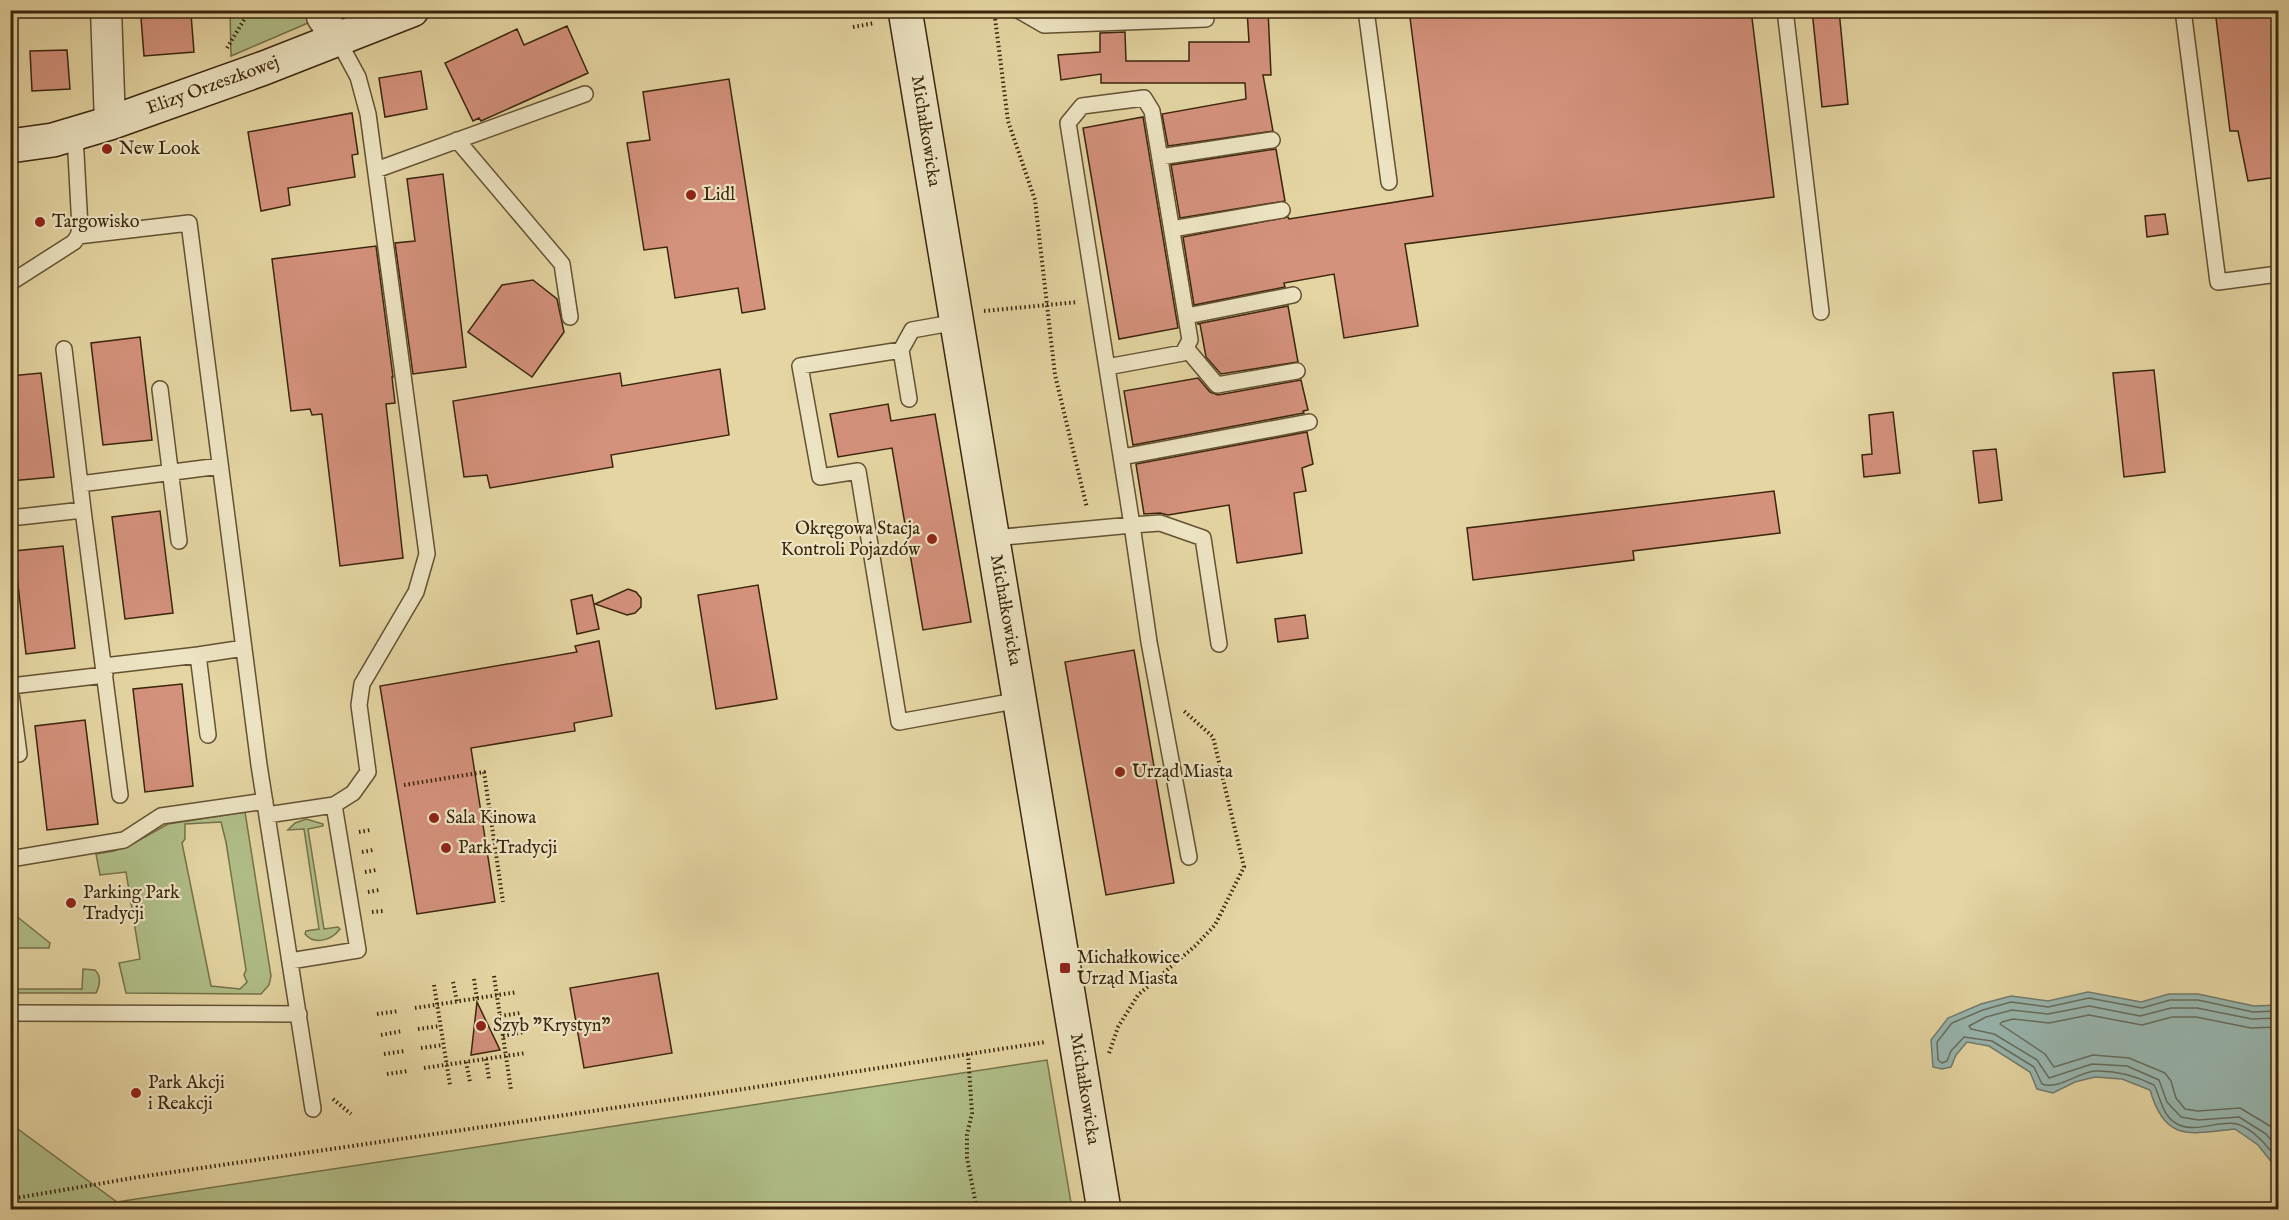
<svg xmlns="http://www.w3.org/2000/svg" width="2289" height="1220" viewBox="0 0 2289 1220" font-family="'IM FELL English',serif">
	<rect width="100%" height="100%" fill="#e4d5a2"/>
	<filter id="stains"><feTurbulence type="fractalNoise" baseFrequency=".00333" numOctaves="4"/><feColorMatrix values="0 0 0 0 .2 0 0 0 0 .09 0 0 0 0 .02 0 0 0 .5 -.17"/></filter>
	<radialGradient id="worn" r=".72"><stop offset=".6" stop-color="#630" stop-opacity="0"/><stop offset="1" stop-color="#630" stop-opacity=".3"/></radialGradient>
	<path fill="#b0be88" stroke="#75724a" stroke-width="1.5" fill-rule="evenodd" d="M230 10 336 11 231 56Z
		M245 812 271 976 269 985 261 994 126 993 119 963 140 959 126 872 100 875 96 854 114 851 134 843 168 824ZM221 822 226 842 246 970 244 975 247 982 240 989 211 986 182 843 185 839V824Z
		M306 819 323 824V826L308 829 324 929 338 927 340 929C331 941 314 945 305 934L306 931 319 929 304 829 288 830 295 823Z
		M10 911 50 943 49 948H11Z
		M83 969 95 970C102 977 100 985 96 993H11V970L12 989H82Z
		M1047 1060 1072 1209H11V1124L117 1202Z"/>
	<path fill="#98b6af" stroke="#727c6e" stroke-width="1.5" d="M2088 992 2141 1002 2169 994H2198L2254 1006 2278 1005V1170L2258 1145 2235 1129C2189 1134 2165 1142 2150 1090L2122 1079 2095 1077 2075 1082 2053 1093 2037 1089 2030 1072 1989 1046 1967 1042 1956 1055 1951 1067 1942 1069 1933 1067 1931 1040 1948 1018 1981 1004 2011 996 2048 1001Z"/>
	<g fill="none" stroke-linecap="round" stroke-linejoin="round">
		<path stroke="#696e5e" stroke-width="1.5" d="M2278 1011 2253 1012 2198 1000H2170L2142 1008 2089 998 2048 1007 2011 1002 1983 1010 1952 1023 1937 1042 1938 1060 1942 1063 1947 1061 1951 1051 1964 1037 1992 1041 2034 1067 2042 1084C2059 1090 2076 1073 2095 1071 2116 1070 2136 1076 2154 1085 2161 1098 2162 1116 2177 1124 2196 1134 2221 1119 2237 1124 2254 1129 2268 1147 2278 1160
			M2278 1018 2252 1019 2197 1008H2171L2140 1016 2089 1006 2048 1014 2012 1010 1986 1017 1969 1026 1971 1029 1994 1034 2037 1060 2049 1078 2092 1064 2127 1066 2159 1080 2167 1102 2181 1117 2198 1120 2239 1117 2266 1134 2278 1148
			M2278 1027 2251 1028 2196 1017H2172L2142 1025 2089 1015 2049 1023 2013 1019 2002 1022 2000 1024 2045 1054 2054 1067 2093 1055 2129 1058 2165 1073 2171 1081 2176 1098 2185 1109 2198 1111 2240 1108 2270 1126 2278 1134"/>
	</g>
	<path fill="#d4917c" stroke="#3a250d" stroke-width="1.5" d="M1247 10H1268L1271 75H1263L1273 131 1168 146 1162 114 1246 99 1245 83H1101V74L1061 80 1058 55 1100 52V33L1125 32 1126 61H1189V42H1249Z
		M1409 10H1751L1774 197 1405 244 1418 326 1344 338 1334 274 1284 283 1285 287 1194 305 1183 237 1288 217 1289 219 1433 196Z
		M1812 10H1839L1848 104 1822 107Z
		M2215 10H2278V177L2248 181 2238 131H2230Z
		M191 14 194 52 144 56 141 18Z
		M567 26 588 73 481 121 479 118 473 121 445 63 517 29 524 45Z
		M67 50 70 89 32 91 30 51Z
		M421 71 427 109 385 117 379 78Z
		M729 79 765 309 742 313 738 288 675 298 667 247 644 250 627 143 650 140 643 92Z
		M352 113 358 154 352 155 355 177 288 188 290 205 261 211 248 132Z
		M1143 117 1178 328 1119 339 1083 128Z
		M1276 149 1285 201 1180 218 1171 165Z
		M443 174 466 367 413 374 395 243 415 241 407 179Z
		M2165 214 2168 234 2147 237 2145 216Z
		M376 246 393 377H392L395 403 386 404 403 558 340 566 322 414 312 415 310 409 291 411 272 259Z
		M533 280 557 299 564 332 532 377 468 332 502 285Z
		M1288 306 1298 362 1221 374 1206 357 1200 324H1197Z
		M140 337 152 440 103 445 91 343Z
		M720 369 729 435 611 455 613 467 490 488 487 475 464 477 453 401 620 373 622 386Z
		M2154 370 2165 472 2124 477 2113 373Z
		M41 373 54 477 10 481V376Z
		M1198 378 1210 392 1218 395 1301 380 1308 410 1303 411 1304 413 1133 445 1124 391Z
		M888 404 891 421 935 414 971 622 923 630 892 448 838 457 830 414Z
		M1893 412 1900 473 1864 477 1862 455 1872 454 1869 415Z
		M1307 432 1313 464 1302 468 1306 491 1294 493 1302 553 1237 563 1229 505 1168 515 1160 513 1144 514 1136 464Z
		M1996 449 2002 500 1979 503 1973 451Z
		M1774 491 1780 533 1633 551 1634 560 1473 580 1467 528Z
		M160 511 173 613 125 619 112 517Z
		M63 546 75 648 26 654 14 551Z
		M758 585 777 699 716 709 698 595Z
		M628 589 636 592 641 598V607L635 613 627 615 595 604Z
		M592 595 599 629 577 634 571 600Z
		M1305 615 1308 638 1278 642 1275 619Z
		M599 641 612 716 574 723 575 731 471 748 495 902 417 914 380 686 577 652 575 646Z
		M1134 650 1174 883 1106 895 1065 662Z
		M182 684 193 786 145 792 133 689Z
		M85 720 98 824 47 830 35 726Z
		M658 973 672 1053 584 1068 570 988Z
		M477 1002 500 1050 471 1055Z"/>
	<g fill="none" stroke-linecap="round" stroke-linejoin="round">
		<defs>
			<path id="lane" d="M1018 10 1044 25 1206 19
				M1366 10 1389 182
				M1785 10 1821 312
				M2183 10 2218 282 2278 274
				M457 140 562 264 570 317
				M1160 157 1272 140
				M376 170 585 94
				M1172 229 1282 210
				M78 236 189 223 259 765 313 1109
				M10 283 74 242 78 236 80 228 75 135
				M1187 316 1293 295
				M1186 348 1217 385 1297 371
				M64 349 83 510
				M901 350 912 330 957 322
				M1107 367 1183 353 1190 340 1152 111 1144 98 1082 106 1068 123 1132 525 1160 523 1203 538 1219 644
				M160 389 179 541
				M909 399 901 350 800 366 820 477 858 471 899 722 1020 700
				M1122 457 1309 422
				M80 484 220 466
				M10 518 83 510 120 795
				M993 538 1132 525 1149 642 1189 857
				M198 655 244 648
				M104 666 198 655 208 735
				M10 686 19 754
				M11 686 105 675
				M267 815 334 805 353 793 368 772 359 705 362 684 416 592 427 554 368 114 358 77 338 40
				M10 859 124 840 161 816 265 801
				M290 961 358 950 334 805
				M10 1013 299 1014"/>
			<path id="street" d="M106 10 110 123
				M322 10V17L338 40"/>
			<path id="secondary" d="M905 10 1104 1210
				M10 146 53 140 110 123 264 68 412 10"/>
		</defs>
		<use href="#lane" stroke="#645132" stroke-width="18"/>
		<use href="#street" stroke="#645132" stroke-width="33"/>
		<use href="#secondary" stroke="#3a250d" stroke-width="36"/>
		<path stroke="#3a250d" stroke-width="4" stroke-dasharray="1.5 3" stroke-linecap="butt" d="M994 10 1008 121 1035 200 1055 375 1087 508
			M853 27 875 23
			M227 48 250 10
			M984 311 1078 302
			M404 785 484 772 503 902
			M359 832 370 830
			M362 852 373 850
			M365 872 376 870
			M368 892 379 890
			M372 912 383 911
			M494 976 511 1090
			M474 979 477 999
			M453 982 457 1002
			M434 985 450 1085
			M415 1008 517 992
			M377 1014 399 1011
			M500 1016 520 1013
			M418 1029 440 1026
			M381 1035 402 1031
			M503 1036 523 1032
			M421 1048 443 1045
			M1109 1053 1118 1027 1138 995 1195 946 1215 925 1244 867 1213 737 1184 711
			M384 1054 405 1051
			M968 1054 972 1113 967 1135V1158L977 1210
			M486 1059 489 1079
			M466 1062 470 1082
			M424 1068 526 1053
			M387 1074 408 1071
			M333 1099 351 1114
			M10 1199 139 1177 737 1090 1046 1042"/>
		<use href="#lane" stroke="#ede4c3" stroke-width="15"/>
		<use href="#street" stroke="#ede4c3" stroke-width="30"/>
		<use href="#secondary" stroke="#ede4c3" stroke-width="33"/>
	</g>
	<g fill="#8f2418" stroke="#ede4c3" stroke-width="2">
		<circle cx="107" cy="149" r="6"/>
		<circle cx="691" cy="195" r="6"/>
		<circle cx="40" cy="222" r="6"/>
		<circle cx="932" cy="539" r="6"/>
		<circle cx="1120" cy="772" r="6"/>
		<circle cx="434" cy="818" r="6"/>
		<circle cx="446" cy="848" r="6"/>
		<circle cx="71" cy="903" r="6"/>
		<rect x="1059" y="962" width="12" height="12" rx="3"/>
		<circle cx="481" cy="1026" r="6"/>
		<circle cx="136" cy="1093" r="6"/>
	</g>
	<g text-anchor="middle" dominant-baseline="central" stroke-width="4.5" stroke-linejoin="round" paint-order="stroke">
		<g font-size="18" fill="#3a250d" stroke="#ede4c3">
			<text transform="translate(213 86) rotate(-20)">Elizy Orzeszkowej</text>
			<text transform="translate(925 131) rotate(81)">Michałkowicka</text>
			<text transform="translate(1005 610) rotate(80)">Michałkowicka</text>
			<text transform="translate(1084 1089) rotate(81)">Michałkowicka</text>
		</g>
		<g font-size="18" fill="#3a250d" stroke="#ede4c3" text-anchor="start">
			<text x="119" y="149">New Look</text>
			<text x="703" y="195">Lidl</text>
			<text x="52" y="222">Targowisko</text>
			<text x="920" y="529" text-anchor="end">Okręgowa Stacja<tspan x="920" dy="21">Kontroli Pojazdów</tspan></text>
			<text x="1132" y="772">Urząd Miasta</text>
			<text x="446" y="818">Sala Kinowa</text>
			<text x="458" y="848">Park Tradycji</text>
			<text x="83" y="893">Parking Park<tspan x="83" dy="21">Tradycji</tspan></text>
			<text x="1077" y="958">Michałkowice<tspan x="1077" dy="21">Urząd Miasta</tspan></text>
			<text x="493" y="1026">Szyb "Krystyn"</text>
			<text x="148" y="1083">Park Akcji<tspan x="148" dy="21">i Reakcji</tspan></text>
		</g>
	</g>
	<rect width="2289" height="1220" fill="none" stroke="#e4d5a2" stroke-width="36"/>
	<rect x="12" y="12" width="2265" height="1196" fill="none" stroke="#3a250d" stroke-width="3"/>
	<rect x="18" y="18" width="2253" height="1184" fill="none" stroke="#3a250d" stroke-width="1.5"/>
	<rect width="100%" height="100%" filter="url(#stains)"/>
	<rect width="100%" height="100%" fill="url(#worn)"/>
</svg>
